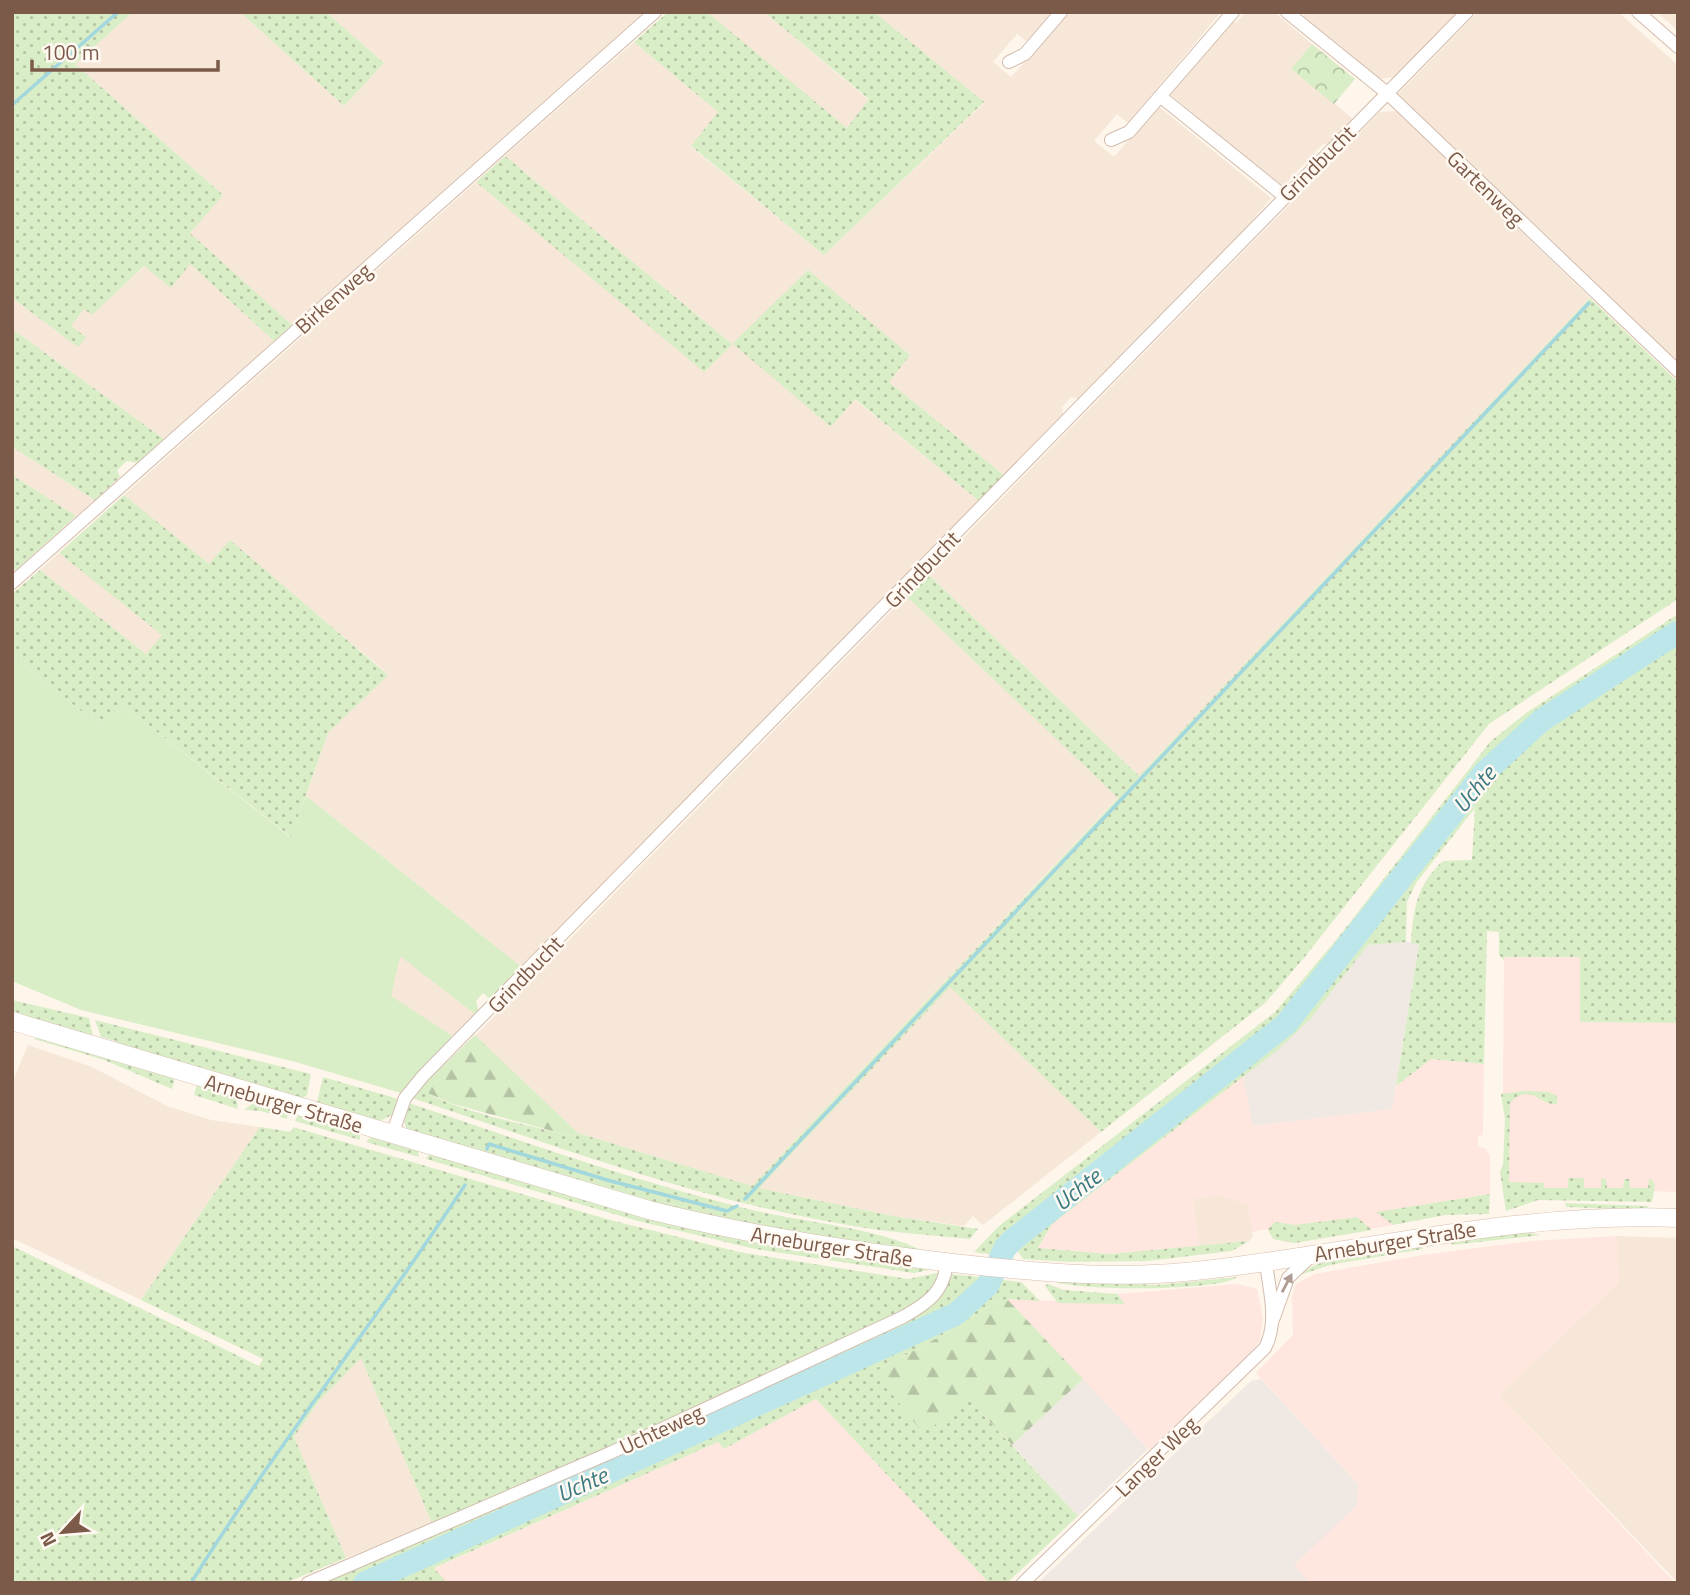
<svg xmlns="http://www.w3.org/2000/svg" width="1690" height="1595" viewBox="0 0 1690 1595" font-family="'Titillium Web',sans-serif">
	<defs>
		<pattern id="grass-dots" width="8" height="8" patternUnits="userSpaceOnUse" patternTransform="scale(1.75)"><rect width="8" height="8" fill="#d9eec7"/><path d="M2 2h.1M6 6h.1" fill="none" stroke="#b5c4a4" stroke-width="1.8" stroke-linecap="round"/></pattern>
		<pattern id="forest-firs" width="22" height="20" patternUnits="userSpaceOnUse" patternTransform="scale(1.75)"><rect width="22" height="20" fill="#d9eec7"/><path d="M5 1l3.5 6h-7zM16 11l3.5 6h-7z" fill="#b5c4a4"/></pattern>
		<pattern id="park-crowns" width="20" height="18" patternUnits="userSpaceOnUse" patternTransform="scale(1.75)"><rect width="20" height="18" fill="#d9eec7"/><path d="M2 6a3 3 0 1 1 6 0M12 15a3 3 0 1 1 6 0" fill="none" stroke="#b5c4a4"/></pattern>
	</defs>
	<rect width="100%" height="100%" fill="#fef5eb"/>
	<path fill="#f6e7d8" d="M133 12H240L344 106 384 63 326 12H644L292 325 189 233 223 195 75 64Z
		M706 12H764L869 100 847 128Z
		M874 12H1054L1029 43 1017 34 993 62 1011 77 1069 12H1221L1128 123 1117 114 1094 141 1114 157 1158 106 1271 198 1239 236 1079 399 1071 397 1062 407 1064 416 1005 476 889 382 910 355 807 271 788 291 831 427 854 399 979 501 523 968 306 796 328 733 388 674 230 541 209 565 124 495 476 182 705 371 732 344 505 156 634 42 718 112 691 147 824 255 984 103Z
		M1246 12H1274L1312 44 1292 69 1353 119 1328 146 1324 143 1283 186 1254 163 1241 159 1193 120 1196 116 1168 92 1230 19 1236 23Z
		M1305 12H1458L1395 77 1378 79 1303 19Z
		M1478 12H1618L1678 65V362L1398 94Z
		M1657 12H1678V31Z
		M1397 111 1590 298 1139 776 928 574 1380 112Z
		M190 264 274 341 164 439 12 329V298L63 336 84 309 92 314 145 266Z
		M12 447 95 500 76 516 12 475Z
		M59 553 163 634 147 655 40 570Z
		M906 596 1118 797 752 1186 578 1133 475 1036Z
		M400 955 476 1015 454 1037 390 996Z
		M950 986 1101 1132 983 1225 973 1216 964 1226 893 1216 758 1188Z
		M28 1045 92 1067 167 1106 211 1120 260 1127 141 1300 12 1238V1083Z
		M1220 1195 1248 1205 1253 1236 1249 1241 1199 1246 1193 1199Z
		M1617 1236 1678 1238V1583L1499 1395 1618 1283Z
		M361 1357 432 1523 346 1558 294 1437 319 1401Z"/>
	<path fill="#ffe6de" d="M1504 957H1580V1022L1678 1023V1192L1578 1189 1509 1192 1508 1096 1503 1095Z
		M1431 1059 1484 1064 1483 1135 1478 1136V1146L1486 1149 1490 1156V1194L1377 1212 1393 1225 1289 1243 1273 1239 1267 1229 1252 1232 1248 1205 1220 1195 1193 1199 1199 1246 1110 1254 1038 1248 1052 1224 1243 1077 1254 1126 1392 1109 1396 1086Z
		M1617 1236 1619 1282 1499 1395 1675 1583H1310L1293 1565 1357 1505 1358 1484 1256 1373 1293 1335 1292 1298 1296 1284 1315 1274 1423 1255 1532 1241Z
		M1237 1284 1257 1289 1263 1318 1260 1340 1251 1354 1149 1450 1007 1299 1124 1304 1117 1294Z
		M816 1399 989 1583H447L433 1569 718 1442 724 1449Z"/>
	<path fill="#efe8e3" d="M1406 942 1419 943 1392 1109 1253 1126 1243 1077 1311 1018 1368 945Z
		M1083 1379 1148 1449 1078 1516 1012 1445Z
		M1261 1379 1358 1484 1357 1505 1294 1565 1310 1583H1038L1251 1381Z"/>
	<path fill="url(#grass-dots)" d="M12 12H133L75 64 223 195 190 233 292 325 274 341 190 264 171 288 144 266 92 315 84 309 71 326 86 337 78 347 12 298Z
		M240 12H326L384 63 344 106Z
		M668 12H707L847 128 869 99 764 12H874L984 102 824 255 691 146 718 112 634 42Z
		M505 156 732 344 808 270 910 355 889 382 1005 476 979 501 855 399 831 427 733 344 704 372 476 182Z
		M1590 298 1678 382V599L1489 724 1303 959 1265 1003 1101 1132 950 987 759 1188 893 1216 978 1229 970 1239C927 1235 884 1232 842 1224 695 1199 554 1145 412 1098L421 1087C439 1108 536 1127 567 1135L578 1133 752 1186 1118 798 906 596 928 574 1139 776Z
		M12 329 164 439 137 463 127 461 117 470 120 477 95 500 12 447Z
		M12 475 76 516 16 570 12 568Z
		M124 495 209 564 230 540 388 675 328 733 291 837 124 706 100 726 12 656V594L40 570 146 654 162 635 59 553Z
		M1678 614V1023L1580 1022V957H1504V960L1499 955V932L1487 931 1484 1064 1431 1059 1396 1086 1419 944 1411 943C1413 910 1417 884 1443 861L1472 860 1475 808 1416 883 1407 902 1406 942 1368 945 1311 1018 1278 1050 1052 1224 1038 1248 1110 1254 1249 1241 1232 1251 1147 1261 1069 1262 1023 1259 1016 1248 1009 1257 974 1252 999 1226 1275 1012 1337 939 1490 742 1526 713Z
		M12 1000 89 1018 94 1040 12 1011Z
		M95 1020 311 1074 307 1095 300 1100 115 1047 116 1041 101 1037Z
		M38 1037 175 1078 172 1089 104 1060 34 1039Z
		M323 1077 398 1099 392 1115 378 1122 317 1102Z
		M197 1085 236 1096 238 1109 194 1095Z
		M1523 1091 1549 1092 1557 1096V1104C1540 1106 1530 1081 1510 1103L1509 1182 1544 1183V1188H1568V1178H1584V1188H1601V1178L1606 1179 1607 1188H1623L1624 1179H1630V1188H1648L1649 1179H1652L1655 1186 1652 1202 1538 1200 1506 1211 1500 1172 1503 1165 1505 1119 1501 1094Z
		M256 1101 288 1111 287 1119 261 1111 244 1110Z
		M409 1103C519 1140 630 1180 744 1208 803 1223 868 1225 924 1251L848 1244 685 1213 408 1133 403 1118Z
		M298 1114 360 1132V1140L295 1121Z
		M260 1127 291 1132 293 1127 610 1220 739 1252 908 1279 937 1273 940 1274 939 1281 922 1299 894 1314 547 1475 432 1523 361 1358 319 1401 294 1437 346 1558 285 1583H12V1246L259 1366 263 1359 141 1300Z
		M372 1136 418 1149 419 1157 366 1142Z
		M430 1153 736 1238 851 1258 938 1268 914 1273 755 1249 638 1221 426 1159Z
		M1490 1194 1489 1214 1445 1215 1393 1225 1376 1212Z
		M1565 1203 1649 1206 1644 1210 1566 1207Z
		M1357 1217 1372 1230 1295 1243 1273 1239 1268 1229 1275 1222 1295 1225Z
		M1518 1231 1541 1235 1451 1245 1452 1242Z
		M1419 1246 1423 1249 1330 1265 1294 1277 1317 1264Z
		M952 1274 1021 1282 1040 1301 1007 1299 994 1303 952 1330 874 1372 970 1401 1078 1516 1007 1583H989L816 1399 724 1449 718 1442 434 1568 447 1583H314L924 1311 942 1295Z
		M1237 1277C1223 1291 1074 1292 1050 1280L1157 1285Z
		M1048 1284 1064 1290 1117 1294 1125 1304 1058 1303 1045 1286Z"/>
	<path fill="url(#forest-firs)" d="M475 1035 578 1133 567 1135 453 1104 423 1091 421 1087Z
		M1007 1299 1083 1379 1012 1445 970 1401 923 1433 874 1372 952 1330 994 1303Z"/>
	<path fill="url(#park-crowns)" d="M1312 44 1355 79 1334 104 1291 69Z"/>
	<path fill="#d9eec7" d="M12 656 100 726 124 706 290 837 306 796 523 968 491 1000 483 993 476 1001 479 1012 476 1015 400 956 391 996 454 1037 401 1093 292 1061 81 1010 12 981Z"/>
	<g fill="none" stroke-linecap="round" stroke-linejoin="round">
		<path stroke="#a2d7dd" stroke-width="3.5" d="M12 105 118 12
			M487 1149 489 1144 607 1180 727 1211 737 1206
			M745 1199 1589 303
			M191 1583C276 1446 377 1320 465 1185"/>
		<path stroke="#bce6ea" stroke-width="23" d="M365 1583 956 1314 988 1285 1005 1248 1014 1239 1286 1024 1485 772 1542 720 1678 632"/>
		<defs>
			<path id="minor" d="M1287 12 1387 93 1678 371
				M1638 12 1678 47
				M1009 62 1025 54 1061 12
				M1160 96 1284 196
				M1111 140 1129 132 1233 12
				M12 583 655 12
				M392 1135 405 1098 423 1076 1467 12
				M1273 1320 1288 1278 1311 1256
				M308 1583 610 1453 903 1317C928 1303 944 1292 947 1262
				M1023 1583 1265 1348C1279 1321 1269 1291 1266 1262"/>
			<path id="secondary" d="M12 1021 649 1210C753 1236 856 1252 962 1264 1035 1272 1111 1279 1184 1272 1352 1256 1507 1211 1678 1218"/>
		</defs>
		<use href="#minor" stroke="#d2bcae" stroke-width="14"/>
		<use href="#secondary" stroke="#d8beae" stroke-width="19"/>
		<use href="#minor" stroke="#fff" stroke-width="12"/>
		<use href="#secondary" stroke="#fff" stroke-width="18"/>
	</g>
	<defs><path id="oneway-solid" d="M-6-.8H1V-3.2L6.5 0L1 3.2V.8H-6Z" transform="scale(1.75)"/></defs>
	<use fill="#b09c92" href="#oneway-solid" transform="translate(1287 1283) rotate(-62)"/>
	<g text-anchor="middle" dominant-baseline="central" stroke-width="5" stroke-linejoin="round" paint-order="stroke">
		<g font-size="21" fill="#7c5a4a" stroke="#fff9f2">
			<text transform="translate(1317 163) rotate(-45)">Grindbucht</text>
			<text transform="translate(1486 188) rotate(44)">Gartenweg</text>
			<text transform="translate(333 298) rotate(-42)">Birkenweg</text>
			<text transform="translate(922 569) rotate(-46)">Grindbucht</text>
			<text transform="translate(525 974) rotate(-46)">Grindbucht</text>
			<text transform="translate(284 1103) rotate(16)">Arneburger Straße</text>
			<text transform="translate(1395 1241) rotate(-9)">Arneburger Straße</text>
			<text transform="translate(832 1246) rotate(9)">Arneburger Straße</text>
			<text transform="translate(661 1429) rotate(-25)">Uchteweg</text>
			<text transform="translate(1156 1456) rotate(-44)">Langer Weg</text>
		</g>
		<g font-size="23" font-style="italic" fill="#3c7a82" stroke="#fff9f2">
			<text transform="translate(1474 789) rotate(-50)">Uchte</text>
			<text transform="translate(1077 1189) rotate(-38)">Uchte</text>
			<text transform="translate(582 1484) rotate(-24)">Uchte</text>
		</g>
	</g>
	<rect width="1690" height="1595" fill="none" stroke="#7c5a4a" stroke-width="28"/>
	<g transform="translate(63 1532) rotate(244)" stroke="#fff9f2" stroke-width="5" paint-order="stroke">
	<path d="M0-5L12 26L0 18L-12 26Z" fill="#7c5a4a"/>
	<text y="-10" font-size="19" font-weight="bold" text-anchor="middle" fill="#7c5a4a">N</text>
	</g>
	<path d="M32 60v10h186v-10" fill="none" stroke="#7c5a4a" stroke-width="3.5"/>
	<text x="42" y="60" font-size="21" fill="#7c5a4a" stroke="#fff9f2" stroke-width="5" paint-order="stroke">100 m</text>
</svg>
